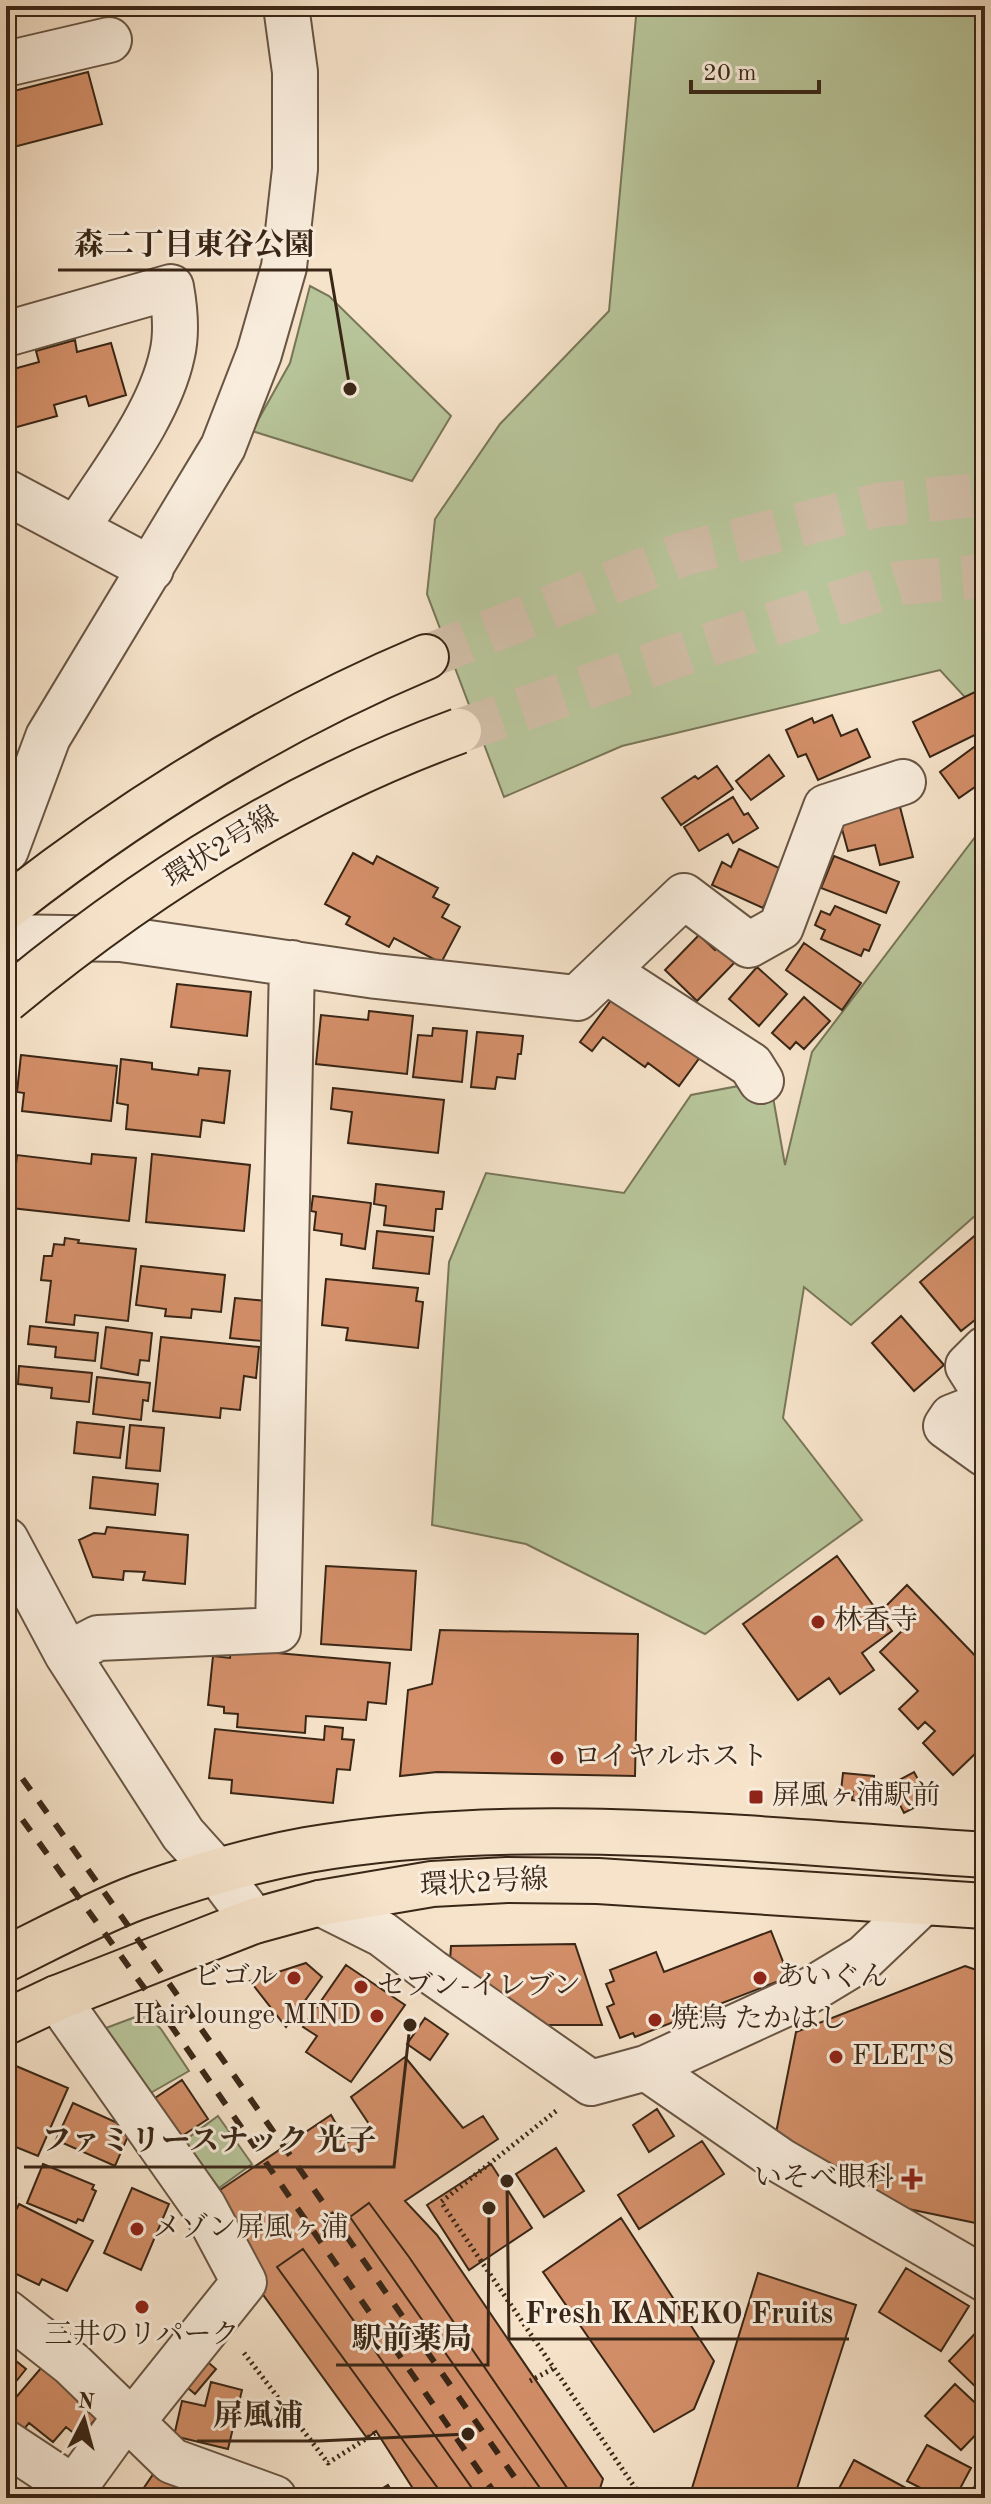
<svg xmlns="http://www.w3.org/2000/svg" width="991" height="2504" viewBox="0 0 991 2504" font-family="'Old Standard TT','Noto Serif JP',serif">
	<rect width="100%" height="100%" fill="#f6e3ca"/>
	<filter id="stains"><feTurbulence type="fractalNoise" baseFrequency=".0025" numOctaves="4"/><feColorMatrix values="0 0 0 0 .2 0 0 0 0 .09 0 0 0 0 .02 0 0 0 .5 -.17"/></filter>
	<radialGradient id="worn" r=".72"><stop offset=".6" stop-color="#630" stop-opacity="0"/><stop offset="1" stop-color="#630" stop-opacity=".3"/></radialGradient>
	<path fill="#b8c59a" stroke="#787658" stroke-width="2" d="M637 6H985V719L940 670 622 746 504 797 427 594 435 519 500 424 609 311Z
		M310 286 329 296 451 416 412 481 252 431 290 363Z
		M985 824V1207L851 1325 804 1287 783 1418 862 1520 705 1634 526 1544 432 1525 449 1262 486 1173 624 1193 691 1095 770 1080 785 1165 812 1052Z
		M146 2013 161 2029 189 2071 147 2095 106 2034V2028Z
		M218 2116 252 2164 219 2188 184 2141Z"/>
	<path fill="#d38f69" stroke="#392616" stroke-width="2" d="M88 72 102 124 6 149V93Z
		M75 340 77 352 111 343 126 395 89 406 86 396 54 405 57 416 6 430V371L39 362 36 351Z
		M981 689 985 698V714L979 717 985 730 930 757 913 722Z
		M832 715 841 736 857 729 870 757 818 780 806 754 798 757 786 730 812 718 814 723Z
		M985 739V780L959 798 940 772Z
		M769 755 784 776 751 800 736 781Z
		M717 766 733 789 681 825 662 798 695 776 698 779Z
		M733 797 744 815 748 813 758 828 733 843 728 834 699 851 684 827Z
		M899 803 913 857 880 865 875 845 848 851 839 818Z
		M739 849 781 869 763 908 712 885 722 862 731 867Z
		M353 853 373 864 377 856 438 888 433 897 449 905 442 917 460 927 441 963 394 938 389 947 346 924 350 917 325 904Z
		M834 856 899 882 886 913 821 888Z
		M835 906 880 925 869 951 864 949 861 956 821 939 825 930 815 925 821 911 830 915Z
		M699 935 715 950 722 943 738 959 697 1001 665 970Z
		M804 943 861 983 842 1010 786 970Z
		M757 967 787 994 759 1026 729 999Z
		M177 984 251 992 247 1036 171 1027Z
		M618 991 703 1053 679 1086 648 1063 645 1067 603 1037 592 1051 580 1042Z
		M804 997 830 1021 804 1049 796 1042 790 1049 772 1033Z
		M369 1011 413 1016 407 1074 316 1064 321 1015 368 1020Z
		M433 1028 467 1031 462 1082 413 1077 418 1035 432 1036Z
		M477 1032 523 1036 521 1054H518L515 1079 497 1077 495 1089 471 1087Z
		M21 1055 117 1066 111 1121 22 1111 24 1093 17 1092Z
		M121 1059 152 1063V1069L198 1075 199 1068 230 1071 224 1123 202 1120 200 1137 126 1129 128 1105 117 1103Z
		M333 1088 444 1100 438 1153 348 1143 352 1112 331 1109Z
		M92 1154 136 1158 129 1221 11 1208 17 1155 91 1164Z
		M152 1154 250 1165 244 1231 146 1222Z
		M376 1184 444 1192 442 1209H436L434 1231 384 1225 386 1206 374 1204Z
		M313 1196 371 1203 365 1249 341 1245 342 1234 314 1230 316 1212 311 1211Z
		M985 1227V1312L961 1331 920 1282Z
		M377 1231 433 1237 429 1274 373 1268Z
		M65 1238 79 1240 78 1243 136 1249 128 1321 75 1315 74 1325 46 1322 51 1281 41 1280 44 1256H52L54 1244 64 1245Z
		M141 1266 225 1275 221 1312 192 1309 191 1318 165 1316 166 1309 136 1305Z
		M326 1279 418 1288 416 1301 423 1302 418 1348 346 1340 348 1328 322 1325Z
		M235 1298 266 1301 262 1341 230 1338Z
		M901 1316 944 1365 914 1391 872 1343Z
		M30 1326 98 1333 95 1361 55 1357 56 1347 28 1344Z
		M106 1327 152 1333 149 1361 140 1360 138 1375 101 1368Z
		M161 1337 259 1347 256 1378 244 1376 240 1410 221 1408 220 1418 153 1411Z
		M19 1366 92 1373 89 1402 51 1398 52 1388 18 1384Z
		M97 1377 150 1383 148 1401 143 1400 141 1420 93 1414Z
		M77 1422 124 1427 120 1458 74 1453Z
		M130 1425 164 1428 160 1471 126 1468Z
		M93 1477 158 1484 155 1515 90 1508Z
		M107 1527 188 1535 185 1584 143 1580 145 1572 124 1571 123 1580 93 1577 79 1540 94 1533 105 1534Z
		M837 1556 892 1631 862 1653 874 1670 840 1694 829 1678 798 1700 743 1624Z
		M326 1566 416 1571 411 1650 321 1644Z
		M907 1585 985 1666V1758L978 1751 953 1775 923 1743 935 1731 925 1722 918 1729 899 1709 918 1691 880 1652 904 1629 884 1608Z
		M440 1630 638 1634 635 1776 437 1772 400 1776 408 1690 432 1684Z
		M231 1649 390 1663 386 1704 368 1702 366 1720 306 1716 305 1733 237 1727 238 1714 224 1713V1707L208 1705 213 1656 230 1658Z
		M325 1726 343 1728 342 1739 354 1740 350 1770 337 1769 333 1803 231 1793 232 1780 209 1778 215 1729 324 1740Z
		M914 1772 929 1800 904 1813 890 1785Z
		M843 1773 874 1776 871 1802 852 1800 853 1792 841 1791Z
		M771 1931 789 1977 635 2037 633 2033 620 2038 607 2007 614 2004 606 1984 614 1981 610 1970 656 1952 664 1972Z
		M575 1944 602 2025H547L450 1961 451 1946Z
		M306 1963 322 1977 286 2027 250 1981Z
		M346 1965 405 2005 351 2082 306 2052 317 2036 303 2027Z
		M965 1966 985 1973V2225L880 2203 775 2138 796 2032Z
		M425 2018 448 2034 430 2060 407 2044Z
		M405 2057 463 2128 483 2116 498 2139 405 2201 437 2235 603 2479 597 2498H419L376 2431 367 2438 248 2274 246 2234 217 2192 331 2115 347 2143 371 2127 351 2097Z
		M16 2066 68 2088 38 2156 6 2143V2090Z
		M182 2080 208 2119 182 2136 155 2098Z
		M73 2103 131 2129 115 2166 56 2140Z
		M657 2109 674 2136 649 2152 633 2125Z
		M702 2141 724 2174 639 2229 618 2195Z
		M556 2148 584 2191 544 2217 516 2174Z
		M43 2164 94 2185 92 2189 96 2191 83 2221 78 2219 76 2223 27 2203Z
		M491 2164 532 2228 469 2270 427 2205Z
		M132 2188 169 2204 141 2270 104 2253Z
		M6 2193 16 2198 6 2215Z
		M369 2203 409 2257 574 2498H547L350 2217Z
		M19 2204 93 2241 67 2291 42 2279 39 2285 6 2269V2230Z
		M621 2218 714 2361 694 2409 654 2432 543 2272Z
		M303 2249 479 2498H445L277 2267Z
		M906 2268 969 2306 941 2351 879 2312Z
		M758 2273 856 2305 794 2498H689Z
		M985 2323V2396L949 2361Z
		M6 2353 26 2369 6 2394Z
		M203 2358 216 2369 195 2394 182 2383Z
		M47 2361 98 2416 80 2438 66 2427 53 2442 29 2423 21 2433 6 2420V2409Z
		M211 2382 242 2390 228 2449 174 2436 182 2401 205 2406Z
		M955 2384 985 2412V2425L961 2450 925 2416Z
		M927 2445 971 2468 955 2498H940L907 2481Z
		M854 2460 906 2488 901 2498H834Z
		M158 2467 205 2498H137Z
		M980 2477 985 2480V2498H968Z
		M388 2485 396 2498H367Z"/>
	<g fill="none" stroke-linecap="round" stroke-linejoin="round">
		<path stroke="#d0bda6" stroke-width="44" stroke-dasharray="44 22" stroke-linecap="butt" d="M426 657 683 554 878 505 985 494
			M459 731 708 645 900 583 985 576"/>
		<defs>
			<path id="minor" d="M6 64 109 40
				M6 334 171 287C175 309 177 334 172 355 159 415 110 476 77 528
				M6 492 151 569
				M6 850 48 737 223 447 259 354 284 267 295 169V72L286 6
				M6 937 121 939 376 976 577 998 684 896 749 945 781 927 826 807 903 782
				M606 971 751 1065 761 1081
				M985 1349 968 1366 985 1393
				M985 1404 952 1417 946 1426 985 1454
				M6 1540 67 1654 183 1834 218 1873 254 1921
				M67 1654 98 1638 278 1630 292 963
				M320 1903 382 1934 432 1972 591 2083 646 2068 794 2000 865 1957 923 1902
				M57 1998 204 2207 244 2282 132 2422
				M646 2068 781 2161 985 2279
				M6 2312 72 2364 172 2461 274 2498
				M6 2443 74 2488 126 2416"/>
			<path id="major" d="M6 908C136 806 274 721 426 657
				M6 1959C49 1938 93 1914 138 1897 192 1878 251 1860 307 1850 526 1812 764 1841 985 1855
				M6 2022 57 1998 254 1921 320 1903 432 1884 507 1880 598 1881 985 1906"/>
		</defs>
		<use href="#minor" stroke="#685543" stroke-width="48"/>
		<use href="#major" stroke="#392616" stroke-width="48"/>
		<path stroke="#392616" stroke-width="5" stroke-dasharray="2 4" stroke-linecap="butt" d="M556 2111 441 2202 642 2498
			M244 2353 328 2463 375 2433
			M530 2381 554 2368"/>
		<use href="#minor" stroke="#f9eddd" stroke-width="44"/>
		<use href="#major" stroke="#f6e3ca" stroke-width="44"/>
		<path stroke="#392616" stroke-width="6" stroke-dasharray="14 14" stroke-linecap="butt" d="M6 1756C184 2001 356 2250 529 2498
			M6 1797 163 2014 498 2498"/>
		<defs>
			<path id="major-bridge" d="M6 1000C141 888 293 791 459 731"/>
		</defs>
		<use href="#major-bridge" stroke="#392616" stroke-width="48" stroke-linecap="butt"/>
		<use href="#major-bridge" stroke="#f6e3ca" stroke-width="44"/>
	</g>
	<g fill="#8f2418" stroke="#f9eddd" stroke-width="3">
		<circle cx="818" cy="1622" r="8"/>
		<circle cx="557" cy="1758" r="8"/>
		<rect x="748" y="1789" width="16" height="16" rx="4"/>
		<circle cx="294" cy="1978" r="8"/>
		<circle cx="760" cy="1978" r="8"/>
		<circle cx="361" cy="1987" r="8"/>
		<circle cx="377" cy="2016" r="8"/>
		<circle cx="655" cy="2020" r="8"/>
		<circle cx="836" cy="2057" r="8"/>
		<path d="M908 2167h8v8h8v8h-8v8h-8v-8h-8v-8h8z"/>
		<circle cx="137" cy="2229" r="8"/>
		<circle cx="142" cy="2307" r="8"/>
	</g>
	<g text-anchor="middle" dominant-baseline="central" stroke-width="6" stroke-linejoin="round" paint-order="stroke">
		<g font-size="28" fill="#392616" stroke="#f9eddd">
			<text transform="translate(222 848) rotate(-32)">環状2号線</text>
			<text transform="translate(484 1884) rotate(-3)">環状2号線</text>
		</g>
		<g font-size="28" fill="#392616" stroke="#f9eddd" text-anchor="start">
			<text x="834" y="1622">林香寺</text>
			<text x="573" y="1758">ロイヤルホスト</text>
			<text x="772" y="1797">屏風ヶ浦駅前</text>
			<text x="278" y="1978" text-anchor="end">ビゴル</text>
			<text x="776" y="1978">あいぐん</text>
			<text x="377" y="1987">セブン-イレブン</text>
			<text x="361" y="2016" text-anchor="end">Hair lounge MIND</text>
			<text x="671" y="2020">焼鳥 たかはし</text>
			<text x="852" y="2057">FLET’S</text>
			<text x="894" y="2179" text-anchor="end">いそべ眼科</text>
			<text x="153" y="2229">メゾン屏風ヶ浦</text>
			<text x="142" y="2336" text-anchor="middle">三井のリパーク</text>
		</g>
	</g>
	<path fill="none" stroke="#392616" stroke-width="3" d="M350 389L330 270H58M410 2025L394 2167H24M507 2181L509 2339H849M489 2208L488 2365H336M468 2434L319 2441H197"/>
	<g fill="#392616" stroke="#f9eddd" stroke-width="3">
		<circle cx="350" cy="389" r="8"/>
		<circle cx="410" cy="2025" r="8"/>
		<circle cx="507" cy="2181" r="8"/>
		<circle cx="489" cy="2208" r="8"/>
		<circle cx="468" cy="2434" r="8"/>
	</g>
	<g font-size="30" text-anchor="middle" font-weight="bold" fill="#392616" stroke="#f9eddd" stroke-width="6" stroke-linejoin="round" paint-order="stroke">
		<text x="194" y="254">森二丁目東谷公園</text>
		<text x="209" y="2150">ファミリースナック 光子</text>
		<text x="679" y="2323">Fresh KANEKO Fruits</text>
		<text x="412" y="2348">駅前薬局</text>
		<text x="258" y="2425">屏風浦</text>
	</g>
	<rect width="991" height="2504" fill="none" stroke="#f6e3ca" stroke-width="32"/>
	<rect x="8" y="8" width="975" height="2488" fill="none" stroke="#392616" stroke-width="4"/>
	<rect x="16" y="16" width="959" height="2472" fill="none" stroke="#392616" stroke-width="2"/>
	<g transform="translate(84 2420) rotate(6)" stroke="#f9eddd" stroke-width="6" paint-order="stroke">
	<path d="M0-6L14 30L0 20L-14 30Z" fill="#392616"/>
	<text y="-12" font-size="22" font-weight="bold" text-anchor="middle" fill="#392616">N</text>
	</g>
	<path d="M691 80v12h128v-12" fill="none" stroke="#392616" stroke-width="4"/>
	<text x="703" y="80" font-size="24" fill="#392616" stroke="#f9eddd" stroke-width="6" paint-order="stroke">20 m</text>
	<rect width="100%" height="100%" filter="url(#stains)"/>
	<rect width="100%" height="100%" fill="url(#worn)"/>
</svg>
